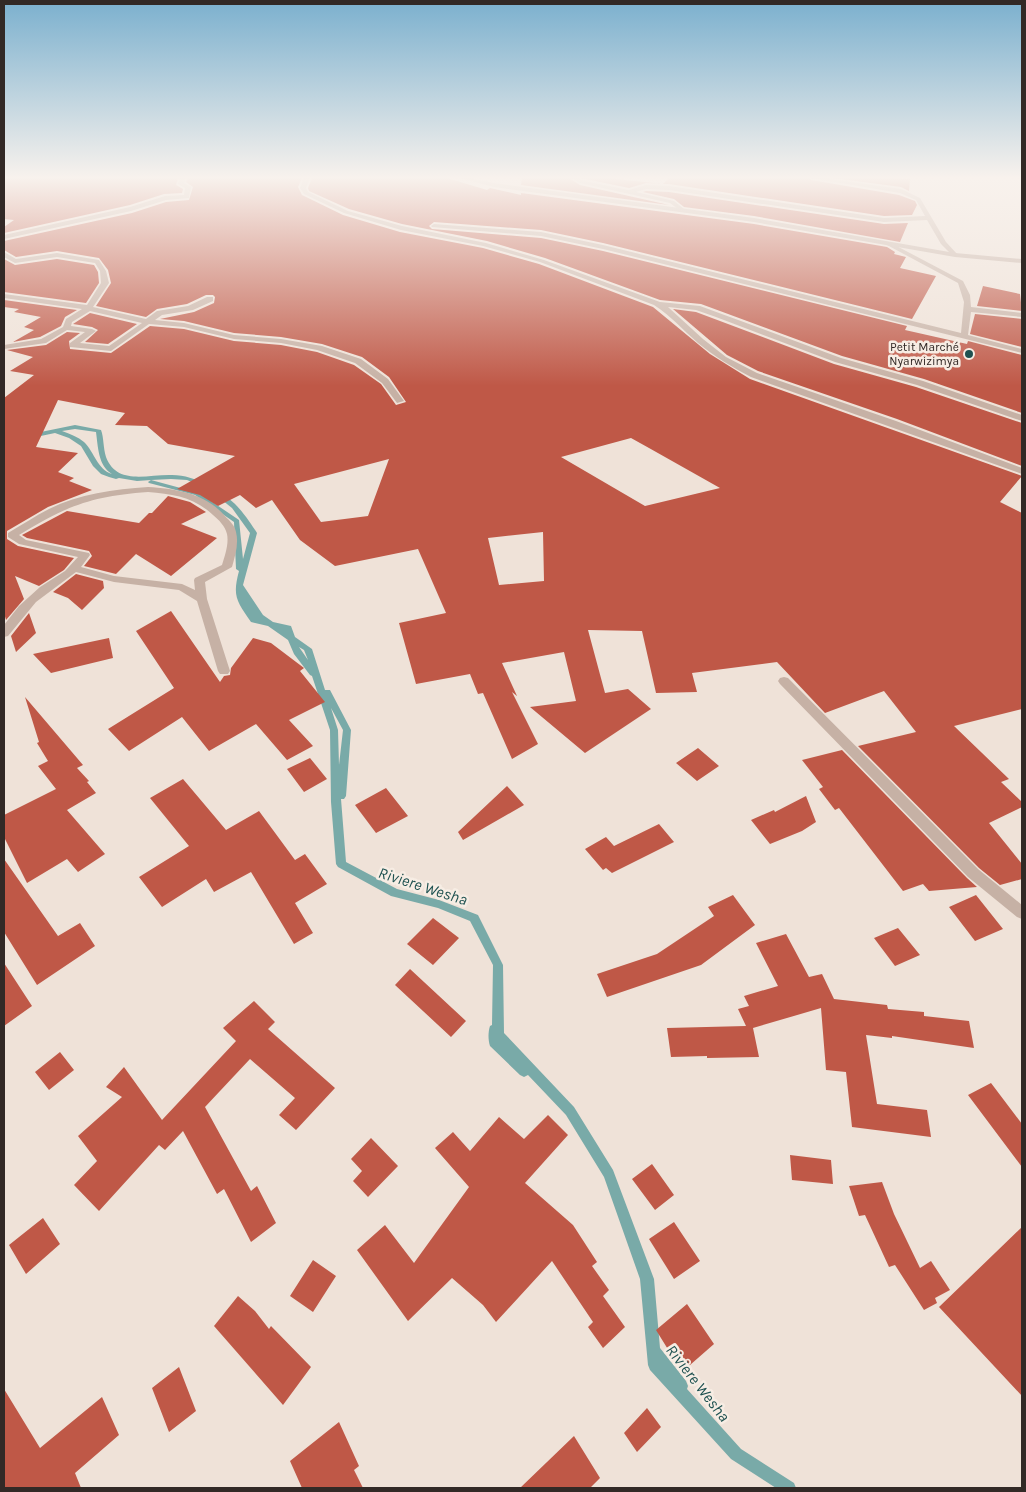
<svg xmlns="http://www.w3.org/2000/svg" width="1026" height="1492" viewBox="0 0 1026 1492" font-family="Karla,sans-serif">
	<rect width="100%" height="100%" fill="#efe2d8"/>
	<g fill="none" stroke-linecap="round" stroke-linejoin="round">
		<path fill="#79aaa8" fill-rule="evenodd" d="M75 425 101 430C104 438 103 448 106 457 117 486 148 474 172 475 185 475 195 479 206 484V486L204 487 187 480 171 479 151 480 199 493 239 520 243 559 250 533 232 508 217 496V494C231 493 250 522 257 533L243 585 263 615 273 622 291 626 295 637 312 649 325 690H330L351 730 346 796 344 799H341L346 862 397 889 439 900 478 915 503 965 504 1033 574 1107 613 1170 654 1279 660 1348 686 1381 688 1386 687 1389 741 1449 794 1483 796 1488H776L731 1459 650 1370 648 1365 640 1279 604 1177 566 1115 528 1075 524 1077 520 1075 490 1046C488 1040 488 1032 490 1026L492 1025 493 965 470 921 438 908 391 896 338 867 336 864 331 802 330 730 312 676 310 675 294 654 288 640 268 626 251 622C237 601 232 597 239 571L236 569 234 522 195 495 149 483 148 482 151 480 137 481 119 478 116 479 109 477 101 474 93 466 81 446 69 438 55 433 31 438 28 436 31 434ZM75 429 96 432C98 446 98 466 112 474 97 469 95 453 84 442 78 437 70 434 62 431ZM299 647 304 650 308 660ZM331 708 343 730 339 765 338 730Z"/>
	</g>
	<path fill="#bf5847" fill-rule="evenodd" d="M4 178H178L176 185 183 189 182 193 164 194 130 205 4 233V227L14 220 4 219Z
		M188 178H302L298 187 302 195 343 215 400 232 483 248 539 264 653 307 710 354 750 379 1022 476 1000 502 1022 513V709L954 726 1009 779 1001 782 1022 802V807L989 823 1022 864V879L1000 885 979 868 858 746 916 732 884 691 825 713 777 662 692 673 697 692 656 693 642 631 588 630 605 693 628 689 651 709 585 753 530 707 576 701 564 652 502 663 517 696 512 692 538 744 512 759 483 693 478 694 470 674 416 684 399 623 446 613 418 549 335 566 300 540 272 500 256 508 240 495 218 506 200 495 177 489 235 456 168 444 147 426 115 425 125 413 58 400 36 447 78 453 58 472 74 478 69 481 92 490 48 507 7 531V539L18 546 74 558 64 570 39 586 15 576 24 599 6 620 4 613V398L34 375 10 371 33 357 7 350 46 345 67 332 80 333 69 341 70 349 111 353 150 326 184 329 234 341 281 345 317 352 354 365 381 384 396 405 406 402 389 377 362 357 322 344 281 337 234 333 184 321 160 319 194 312 214 303 215 297 213 295H206L187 304 157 309 146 317 96 306 111 283 108 270 99 258 57 251 16 257 4 250V241L132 213 166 202 189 200 193 187 186 182ZM631 438 649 448 720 488 645 506 561 457ZM389 459 368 516 321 522 294 484ZM543 532 544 581 499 585 488 538Z
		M312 178H447L487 190 490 188 521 195V193L754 224 887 247 895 252 894 254 906 257 900 268 936 276 912 319 603 243 541 230 434 222 429 226 432 229 541 238 603 251 907 326 905 330 967 344 968 341 1022 355V413L924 379 842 356 701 304 660 300 545 258 487 241 402 224 349 209 309 191 308 188Z
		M522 178H569L580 185 669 205 521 185Z
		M581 178H607L663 184 669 178H809L811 180 899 195 915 201 917 205 912 215 884 216 669 184 646 183 629 188Z
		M833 178 910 179 909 191 901 187Z
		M646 191 669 192 884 224 908 223 900 242 754 216 684 207 674 199 643 192Z
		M4 259 15 265 57 259 94 265 98 272 99 283 86 303 4 292Z
		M983 286 1020 294 1022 311 977 306Z
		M4 300 77 310 65 317 61 326 40 337 13 342 34 330 24 327 41 317 14 312 19 309 4 307Z
		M673 309 696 312 834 364 916 387 1022 423V466L897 419 758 371 727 355Z
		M90 313 137 324 108 344 85 342 98 330 92 327 73 324Z
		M975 314 1022 319V347L970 334Z
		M168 496 190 502 206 512 181 524 217 538 171 576 136 554 116 574 84 566 92 556 89 551 27 538 22 535 67 511 139 523 149 513H152Z
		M76 574 103 581 104 588 82 610 68 598 53 592Z
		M171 611 220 682 224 676 230 675 231 668 253 638 271 643 304 668 300 671 325 702 289 720 313 746 287 760 256 724 209 751 182 717 129 751 108 729 174 688 136 631Z
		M29 613 36 633 16 652 11 636Z
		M109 638 113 658 51 673 33 654Z
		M25 697 83 765 77 768 89 781 87 782 96 793 67 810 105 854 78 872 67 859 27 883 4 837V815L56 789 38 766 48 761 37 743 39 742Z
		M698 748 719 766 697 781 676 763Z
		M842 750 967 878 977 887 929 891 923 884 903 891 839 808 835 810 819 789 823 787 802 760Z
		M310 758 327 779 304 792 287 769Z
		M183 779 226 830 259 811 295 860 305 854 327 884 295 903 313 933 294 944 251 872 214 892 206 879 162 907 139 877 189 846 150 798Z
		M507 786 524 805 463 840 458 832Z
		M386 788 408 816 376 833 355 805Z
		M806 796 816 822 802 831 770 844 751 820 774 810 775 812Z
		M659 824 674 842 612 873 606 868 603 870 585 849 606 837 614 846Z
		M4 859 58 936 80 923 95 946 37 985 4 932Z
		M733 895 755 925 701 965 607 997 597 974 657 954 714 916 708 907Z
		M976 895 1003 929 975 941 949 907Z
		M433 918 459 938 433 965 407 944Z
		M898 928 920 955 895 966 874 938Z
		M786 934 809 977 822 974 834 999 887 1005 888 1009 924 1012V1016L969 1021 974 1048 892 1036V1038L866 1035 877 1104 927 1110 931 1137 852 1127 846 1072 826 1070 821 1008 753 1028 759 1057 707 1058V1056L671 1057 667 1028 746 1026 738 1009 749 1006 744 996 778 986 756 943Z
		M4 963 32 1006 4 1026Z
		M410 969 466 1021 451 1037 395 985Z
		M254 1001 275 1022 268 1029 335 1088 296 1130 279 1115 295 1098 250 1059 205 1107 251 1191 257 1186 276 1223 251 1242 224 1189 217 1194 183 1131 165 1150 159 1145 99 1211 74 1185 97 1161 78 1136 122 1097 106 1087 124 1067 162 1120 236 1041 223 1028Z
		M60 1052 74 1070 49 1090 35 1072Z
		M991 1083 1022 1124V1167L968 1095Z
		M548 1115 568 1135 525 1183 573 1225 597 1262 592 1266 609 1290 603 1296 625 1327 603 1348 588 1327 593 1322 552 1261 496 1322 483 1305 452 1278 408 1321 357 1250 385 1225 414 1263 469 1187 435 1148 453 1132 470 1151 499 1117 524 1139Z
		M371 1138 398 1166 368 1197 353 1181 362 1171 351 1159Z
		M790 1155 831 1160 833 1184 792 1180Z
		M652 1164 674 1195 655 1210 632 1179Z
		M882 1182 894 1214 920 1268 931 1261 950 1290 935 1298 937 1303 924 1310 895 1265 889 1267 865 1215 859 1216 849 1186Z
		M43 1218 60 1244 26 1274 9 1245Z
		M674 1222 700 1261 674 1279 649 1239Z
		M1022 1227V1396L939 1307Z
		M313 1260 336 1276 313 1312 290 1296Z
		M238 1296 255 1311 269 1329 271 1326 311 1367 283 1405 214 1326Z
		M687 1304 714 1344 682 1372 656 1330Z
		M179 1367 196 1411 169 1432 152 1388Z
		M4 1389 40 1448 102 1397 119 1435 75 1473 81 1488H4Z
		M647 1408 661 1427 637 1452 624 1433Z
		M339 1422 359 1466 354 1470 363 1488H302L290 1461Z
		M574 1436 600 1478 590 1488H520Z"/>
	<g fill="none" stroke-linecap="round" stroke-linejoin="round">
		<path fill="#c6b1a5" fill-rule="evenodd" d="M180 178H186L184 183 191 187 189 198 166 200 131 211 4 239V235L130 207 165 196 184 195 185 188 178 184Z
			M304 178H310L306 188 308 192 348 211 402 226 486 243 544 260 660 302 700 306 841 358 923 381 1022 415V421L917 385 835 362 716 317 696 310 668 307 703 339 726 357 757 373 896 421 1022 468V474L751 377C732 367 715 357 698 343 683 330 671 316 654 305L540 262 483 246 401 230 344 213 304 194 300 188Z
			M571 178H578L584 181 629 190 646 185 669 186 884 218 925 216 916 200 900 193 811 178H823L901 189 920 198 946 242 958 255 953 256 941 244 927 220 884 222 669 190 646 189 636 192 674 201 684 209 682 212 670 203 580 183Z
			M434 224 541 232 603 245 961 333 964 302 958 283 887 245V243L889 242 963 281 970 295 971 307 1022 313V317L971 312 968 335 1022 349V353L603 249 541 236 432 227 431 226Z
			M4 252 16 259 57 253 99 260 106 271 109 283 93 307 146 319 157 311 188 306 207 297H213V301L193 310 162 315 155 320 184 323 234 335 281 339 322 346 361 359 388 379 404 401 397 403 382 383 355 363 317 350 281 343 234 339 184 327 149 324 111 351 70 347V343L85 332 67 330 46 343 4 349V345L41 339 63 327 66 319 82 309 4 298V294L87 305 101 283 100 271 95 263 57 257 15 263 4 257ZM90 311 142 323 109 346 80 343 96 331 92 329 71 326 72 322Z
			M148 487C177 489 205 493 225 516 230 521 235 526 236 532 239 544 235 556 232 567L205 582 207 599 230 671 228 674H220L218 671 197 601 179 590 114 582 76 572 36 602 8 636 4 637V625L19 606 40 587 65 571 78 557 19 544 8 537V533C22 525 35 516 49 509 79 494 114 489 148 487ZM148 492C173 494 194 497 213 515 219 520 225 526 227 534 229 544 225 555 222 565L195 578 194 580 195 590 182 584 114 576 81 567 90 555 89 553 26 540 19 535C66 506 92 496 148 492Z
			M784 677 788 678 978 869 1022 905V919L1017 917 968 877 780 684 778 681 780 678Z"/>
		<path fill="#c6b1a5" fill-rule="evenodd" d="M460 178H469L494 183 754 218 955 253 1022 259V263L955 257 754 222 494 187Z"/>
	</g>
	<linearGradient id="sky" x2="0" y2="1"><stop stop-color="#7bb0ce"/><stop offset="0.46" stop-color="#f8f2ed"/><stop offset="1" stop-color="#f8f2ed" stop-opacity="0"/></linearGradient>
	<rect width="1026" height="386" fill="url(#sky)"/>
	<circle fill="#1e5150" stroke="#f7ede4" stroke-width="2" cx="969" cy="354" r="5"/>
	<g text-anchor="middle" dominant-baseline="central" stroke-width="5" stroke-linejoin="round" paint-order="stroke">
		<g font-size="12" fill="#322926" stroke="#f7ede4" text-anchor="end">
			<text x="959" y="347">Petit Marché<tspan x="959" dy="14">Nyarwizimya</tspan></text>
		</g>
		<g font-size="16" font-style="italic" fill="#1e5150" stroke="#f7ede4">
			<text transform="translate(423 886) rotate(18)">Riviere Wesha</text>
			<text transform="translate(698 1383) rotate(52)">Riviere Wesha</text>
		</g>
	</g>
	<rect width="1026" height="1492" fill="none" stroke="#322926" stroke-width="10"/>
</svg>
